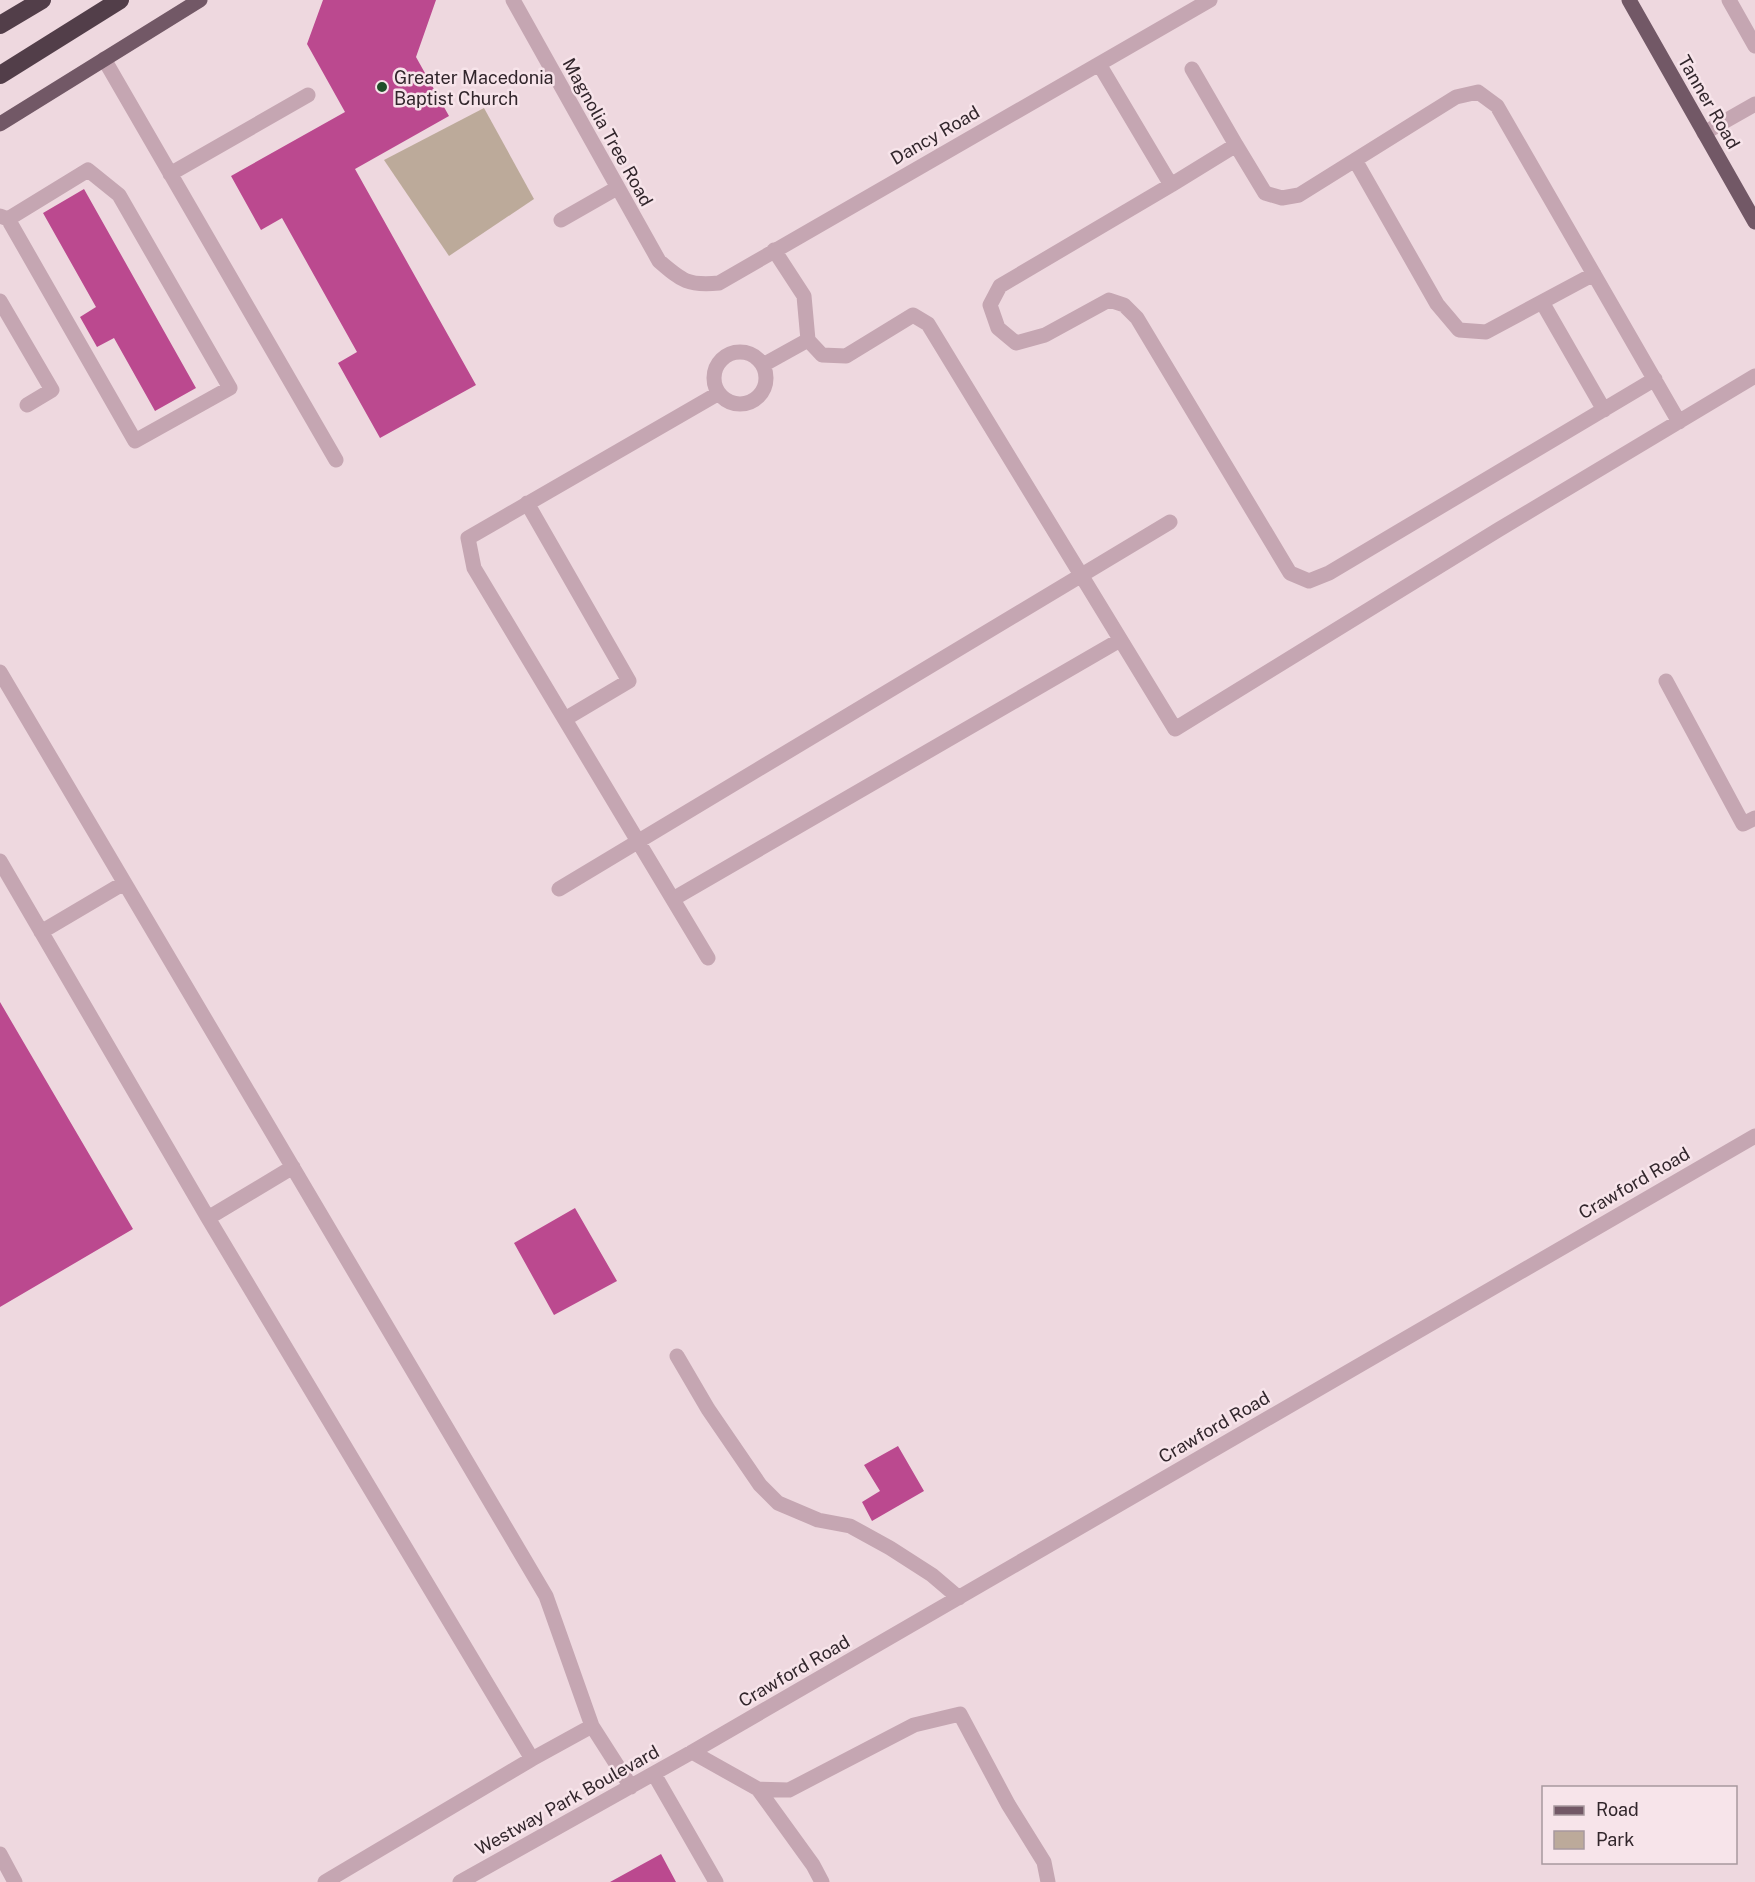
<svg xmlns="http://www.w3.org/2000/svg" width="1755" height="1882" viewBox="0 0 1755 1882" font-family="'Public Sans',sans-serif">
	<rect width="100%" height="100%" fill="#eed8df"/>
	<path fill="#bcaa9a" d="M484 108 534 199 449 256 384 160Z"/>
	<path fill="#bb498f" d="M323 0H436L416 57 449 116 355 169 476 385 380 438 338 363 357 352 282 218 261 230 231 176 345 112 307 44Z
		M84 189 196 388 155 411 114 338 97 347 80 317 96 307 43 213Z
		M0 1002 133 1229 0 1307Z
		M575 1208 617 1281 554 1315 514 1243Z
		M898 1446 924 1491 872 1521 862 1502 880 1491 864 1465Z
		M661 1854 676 1882H610Z"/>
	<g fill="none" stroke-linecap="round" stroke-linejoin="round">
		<path stroke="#c5a6b2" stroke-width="15" d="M513 0 659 261C682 281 688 286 719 283L1210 0
			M1729 0 1755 46
			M104 59 336 460
			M1099 64 1171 185 1236 145 1192 69
			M1704 133 1755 104
			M1236 145 1265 193 1282 198 1299 195 1456 97 1478 92 1497 106 1679 422
			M1355 160 1437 304 1459 330 1486 332 1594 274
			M170 174 308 95
			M1171 185 1000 286 990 305 998 328 1016 343 1045 335 1109 300 1124 305 1137 318 1290 573 1309 581 1329 573 1655 379
			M0 216 8 219 135 441 230 388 119 195 88 170 8 219
			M561 220 617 188
			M0 301 52 390 27 405
			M1542 302 1604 410
			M808 340 822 355 846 356 913 315 928 324 1175 729 1498 530 1755 376
			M714 378a26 26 0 1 1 52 0a26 26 0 1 1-52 0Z
			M763 365 808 340 804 296 774 250
			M527 503 629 681 565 719
			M0 672 546 1596 592 1726 631 1787
			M1666 681 1743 824 1755 818
			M0 861 208 1218 532 1759
			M559 889 1170 522
			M673 899 1120 640
			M41 932 124 883
			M708 958 474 568 468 538 719 393
			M208 1218 293 1167
			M677 1356 708 1409 760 1485 778 1503 818 1520 850 1526 890 1548 932 1575 959 1598
			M692 1752 758 1789 789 1790 914 1725 960 1714 1008 1804 1044 1862 1048 1882
			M654 1774 716 1882
			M758 1789 813 1865 822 1882
			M0 1854 15 1882
			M325 1882 532 1759 592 1726
			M460 1882 692 1752 1755 1136"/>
		<path stroke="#725866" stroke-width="15" d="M1629 0 1755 222
			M0 124 200 0"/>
		<path stroke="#523e49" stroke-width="18" d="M0 25 42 0
			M0 75 120 0"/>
	</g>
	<circle fill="#1f4f29" stroke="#f7e4ea" stroke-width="2" cx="382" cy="87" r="6"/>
	<g text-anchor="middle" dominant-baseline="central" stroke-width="5" stroke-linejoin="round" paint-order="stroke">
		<g font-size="18" fill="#32262c" stroke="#f7e4ea" text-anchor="start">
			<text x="394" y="77">Greater Macedonia<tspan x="394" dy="21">Baptist Church</tspan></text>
		</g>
		<g font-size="18" fill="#32262c" stroke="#f7e4ea">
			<text transform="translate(1709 102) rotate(60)">Tanner Road</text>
			<text transform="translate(608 132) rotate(61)">Magnolia Tree Road</text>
			<text transform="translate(935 135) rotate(-30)">Dancy Road</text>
			<text transform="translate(1634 1183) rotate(-30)">Crawford Road</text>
			<text transform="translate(1214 1427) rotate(-30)">Crawford Road</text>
			<text transform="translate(794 1671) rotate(-30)">Crawford Road</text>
			<text transform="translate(567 1800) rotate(-29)">Westway Park Boulevard</text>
		</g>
	</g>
	<rect x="1542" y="1786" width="195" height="78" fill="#f7e4ea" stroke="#a8989e" stroke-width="1.5"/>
	<rect x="1554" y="1806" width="30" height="9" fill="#725866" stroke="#a8989e" stroke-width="1.5"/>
	<text x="1596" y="1816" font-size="18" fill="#32262c">Road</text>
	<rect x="1554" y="1831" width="30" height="18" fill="#bcaa9a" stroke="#a8989e" stroke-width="1.5"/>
	<text x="1596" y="1846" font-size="18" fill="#32262c">Park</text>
</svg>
